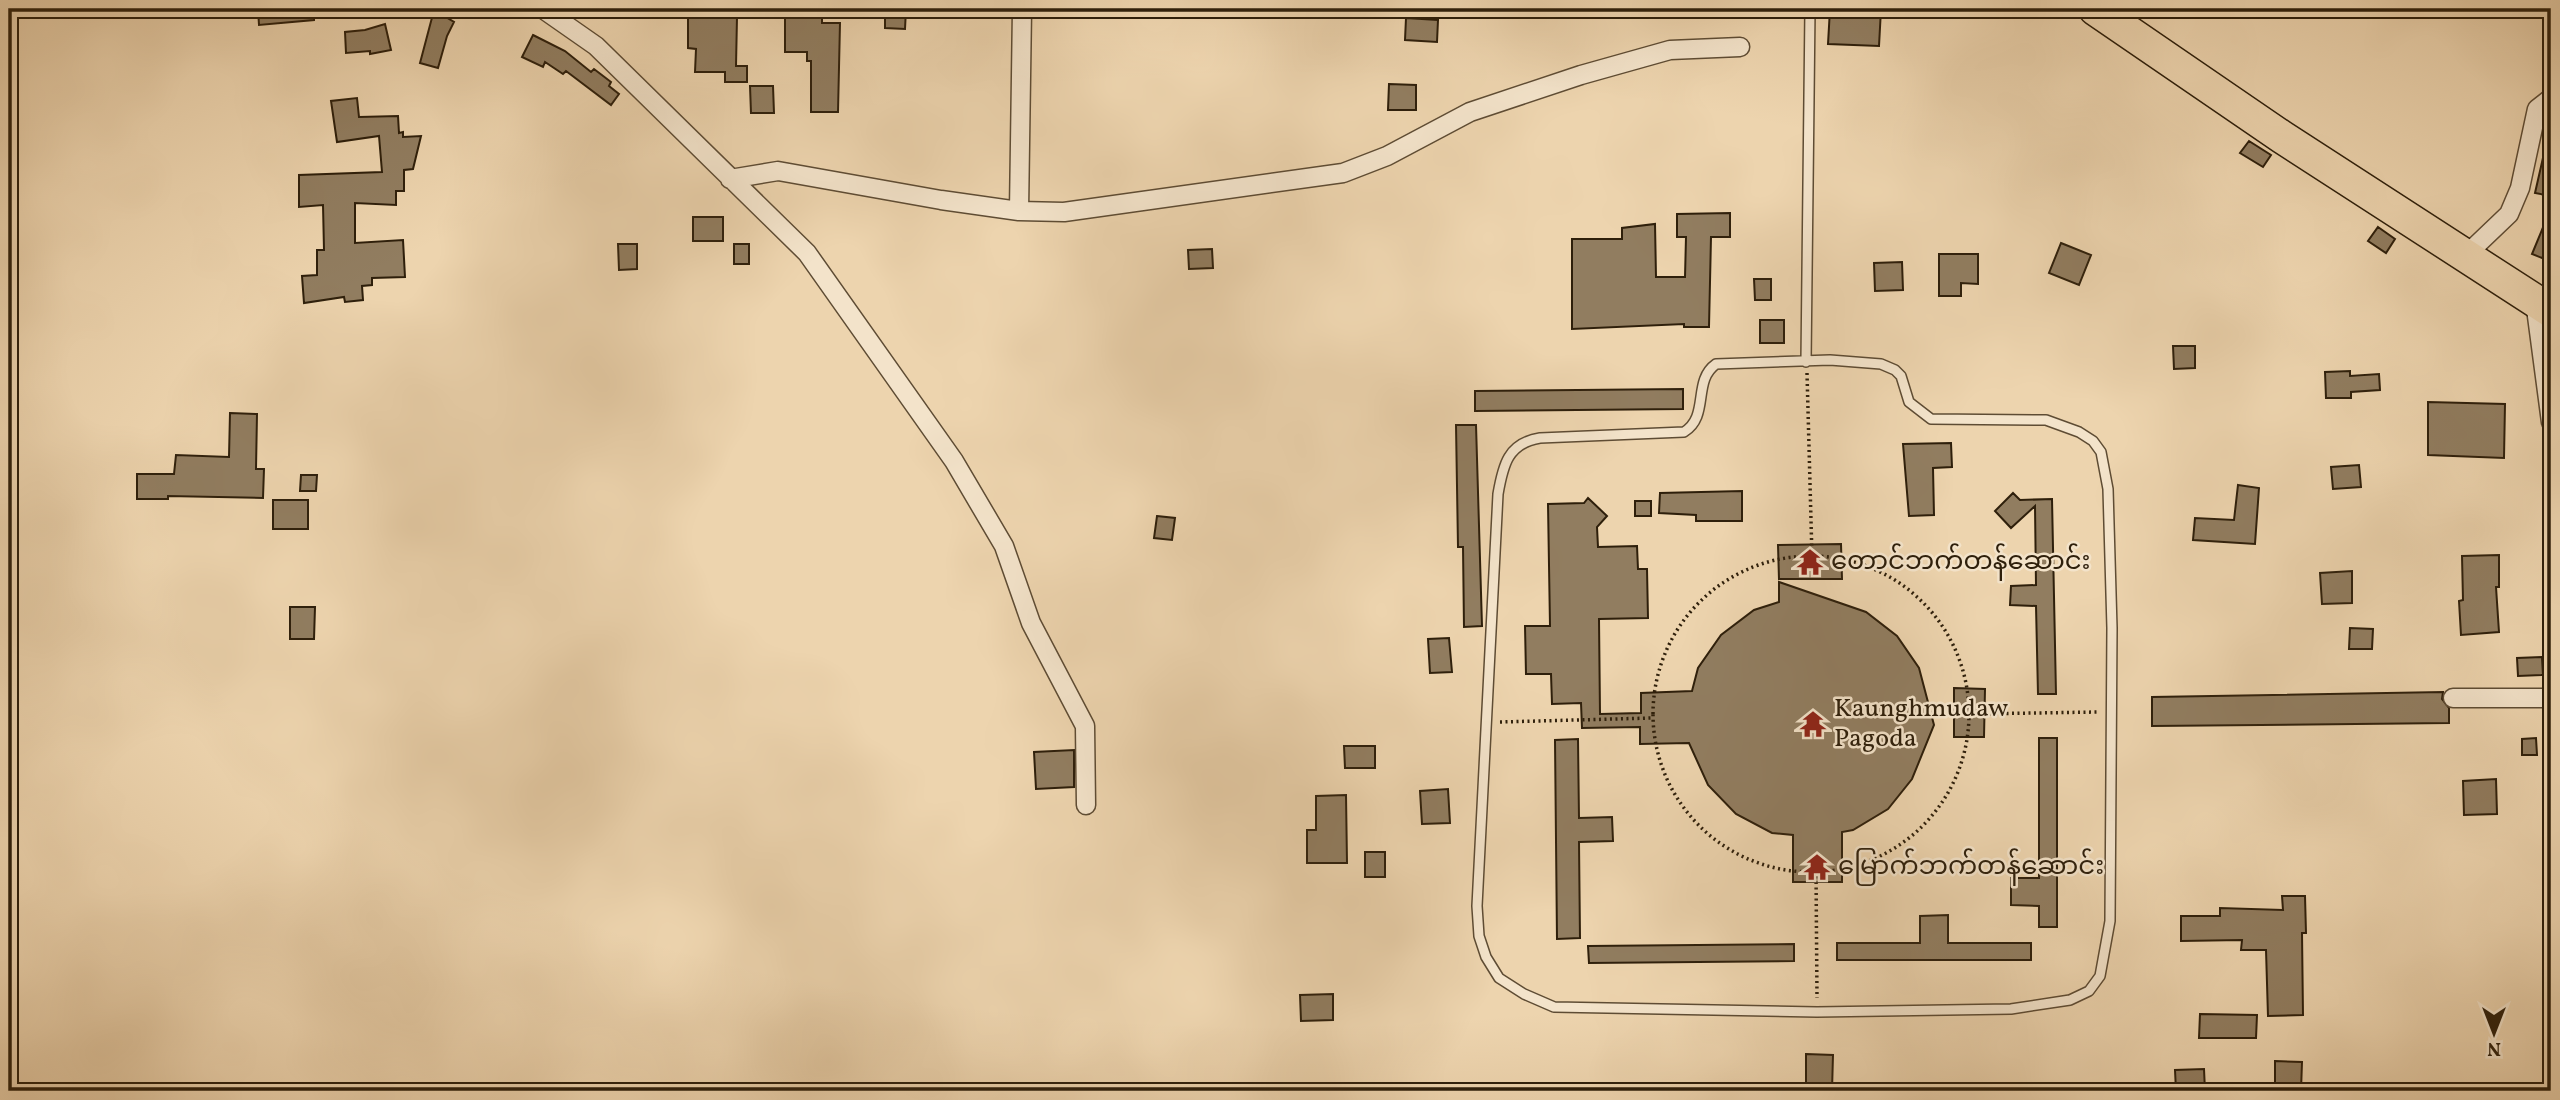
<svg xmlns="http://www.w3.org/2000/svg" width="2560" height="1100" viewBox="0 0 2560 1100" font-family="Vollkorn,'Noto Sans Myanmar',serif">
	<rect width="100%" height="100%" fill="#edd4ae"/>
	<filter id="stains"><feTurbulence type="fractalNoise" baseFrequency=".00286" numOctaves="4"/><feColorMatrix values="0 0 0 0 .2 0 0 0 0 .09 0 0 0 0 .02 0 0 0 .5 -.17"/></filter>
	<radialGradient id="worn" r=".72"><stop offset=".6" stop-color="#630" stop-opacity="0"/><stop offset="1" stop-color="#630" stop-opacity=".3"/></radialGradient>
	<path fill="#917d60" stroke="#2e1f0b" stroke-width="2" d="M258 9H314V20L259 25Z
		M785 9H822V23H840L838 112H811V61H807V52H785Z
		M885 9H906L905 29 885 28Z
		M1830 9H1881L1879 46 1828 44Z
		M434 10 454 22 447 36 438 68 420 63Z
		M688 16 737 17 736 66H747V82H725V72H695L696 49 688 48Z
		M1406 18 1438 20 1437 42 1405 40Z
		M385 24 391 50 370 54V51L346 53 345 32 365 30Z
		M533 35 565 51 591 72 594 69 611 82 609 86 619 94 611 105 566 71 563 74 545 62 543 67 522 57Z
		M1389 84 1416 85V110H1388Z
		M750 86H773L774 113H751Z
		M357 98 359 117 398 116 399 133 403 132V137L421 136 413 169 404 170V191H396V205L355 203V243L403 240 405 277 372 278V285L362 286 363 300 345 302 344 297 304 303 302 276 317 275V250H324L323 205 299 207V175L382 172 379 136 337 142 331 101Z
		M2249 141 2271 155 2263 167 2240 153Z
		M2545 149 2551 150V196L2535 193Z
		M2551 208V248L2547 260 2532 254Z
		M1730 213V237H1711L1709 327H1684V324L1572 329V239H1622V228L1655 224 1656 277H1685L1686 237H1677V214Z
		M693 217H723V241H693Z
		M2378 227 2395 239 2386 253 2368 241Z
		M2061 243 2091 255 2079 285 2049 273Z
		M618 244H637V269L619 270Z
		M734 244H749V264H734Z
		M1212 249 1213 268 1189 269 1188 250Z
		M1939 254H1978V284L1961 283V296H1939Z
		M1902 262 1903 290 1875 291 1874 263Z
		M1754 279H1771V300H1755Z
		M1760 320H1784V343H1760Z
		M2173 346H2195V368L2174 369Z
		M2350 371V376L2379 374 2380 390 2351 392V398H2326L2325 372Z
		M1683 389V409L1475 411V391Z
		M2428 402 2505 404 2504 458 2428 455Z
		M230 413 257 414 256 469H264L263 498 168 496V499H137V474H174L176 455 229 457Z
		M1456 425H1476L1482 626 1464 627 1463 547H1458Z
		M1951 443 1952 467 1933 468 1934 515 1909 516 1903 444Z
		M2359 465 2361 487 2333 489 2331 467Z
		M301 475H317L316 491H300Z
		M2238 485 2259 488 2255 544 2193 540 2195 518 2234 520Z
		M1742 491V521H1696V515L1659 513 1660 493Z
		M2013 493 2020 500 2052 499 2056 694H2038L2036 606 2010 605 2011 586 2036 585 2035 506 2011 528 1995 511Z
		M1588 498 1607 516 1597 527 1598 547 1637 546 1638 569H1647L1648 618 1599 619 1600 714 1641 713V693L1692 691 1698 668 1721 635 1754 610 1779 602V582L1866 612 1897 636 1919 668 1934 725 1912 779 1888 809 1853 830 1842 832V882H1793V835L1772 833 1736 814 1708 785 1689 743 1640 744V727L1582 728 1581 703 1552 704 1551 674H1526L1525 626H1550L1548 504 1584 503Z
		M273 500H308V529H273Z
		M1635 501H1651V516H1635Z
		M1157 516 1175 518 1172 540 1154 538Z
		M1841 544 1842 579H1779L1778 545Z
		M2499 555V587H2496L2499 632 2461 635 2459 601 2463 600 2462 556Z
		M2352 571V603L2322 604 2320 573Z
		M290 607H315L314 639H290Z
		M2350 628 2373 629 2372 649H2349Z
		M1449 638 1452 672 1430 673 1428 639Z
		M2542 657 2543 675 2518 676 2517 658Z
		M1954 688 1985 689 1984 737H1954Z
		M2443 692 2442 699 2449 708V723L2152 726V697Z
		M2039 738H2057V927H2039V906L2011 905V878H2039Z
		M2536 738 2537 755H2522V739Z
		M1578 739 1579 818 1612 817 1613 841 1579 842 1580 938 1557 939 1555 740Z
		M1344 746H1375V768H1345Z
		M1074 750V787L1036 789 1034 752Z
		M2496 779 2497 814 2464 815 2463 781Z
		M1448 789 1450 823 1422 824 1420 791Z
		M1346 795 1347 863H1307V830H1316V796Z
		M1365 852H1385V877H1365Z
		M2282 896H2305L2306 933H2302L2303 1015 2268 1016 2266 950H2241L2242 940 2181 941V916H2220V908L2283 910Z
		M1948 915V943H2031V960H1837V943H1920V916Z
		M1794 944V961L1589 963 1588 946Z
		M1333 994V1020L1301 1021 1300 995Z
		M2200 1014 2257 1015 2256 1038H2199Z
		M1806 1054 1833 1055 1832 1091H1806Z
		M2275 1061 2302 1062 2301 1091H2275Z
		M2204 1069 2205 1091H2176L2175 1070Z"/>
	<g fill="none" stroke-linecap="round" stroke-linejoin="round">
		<defs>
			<path id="lane" d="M1830 360 1881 364 1895 370 1901 376 1909 402 1931 419 2046 420 2079 432 2093 441 2101 452 2108 489 2112 628 2110 921 2100 976 2089 991 2070 1000 2011 1009 1817 1012 1554 1007 1524 994 1499 978 1486 957 1479 936 1477 906 1498 494C1503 465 1508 443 1540 438L1684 432C1710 416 1692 381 1716 364Z
				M1806 362 1810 9"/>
			<path id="street" d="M543 9 596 46 807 253 954 461 1004 546 1031 623 1085 726 1086 805
				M730 179 778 171 941 200 1019 211 1064 212 1343 173 1387 156 1470 112 1581 75 1670 50 1740 47
				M1019 211 1022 9
				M2465 256 2509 214 2520 188 2537 109 2551 98
				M2535 301 2551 422
				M2453 698H2551"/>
			<path id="highway" d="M2095 9 2282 137 2551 311"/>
		</defs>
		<use href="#lane" stroke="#5e4c34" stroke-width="12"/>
		<use href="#street" stroke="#5e4c34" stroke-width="21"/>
		<use href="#highway" stroke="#2e1f0b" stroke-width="35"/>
		<path stroke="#2e1f0b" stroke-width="3.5" stroke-dasharray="2 3.5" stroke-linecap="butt" d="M1807 373 1812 557
			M1653 714a158 158 0 1 1 316 0a158 158 0 1 1-316 0Z
			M1968 714 2099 712
			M1500 722 1652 718
			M1816 871 1817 998"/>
		<use href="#lane" stroke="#f3e3ca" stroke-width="9"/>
		<use href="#street" stroke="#f3e3ca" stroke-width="18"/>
		<use href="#highway" stroke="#edd4ae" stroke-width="32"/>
	</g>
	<defs>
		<symbol id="temple-bare" viewBox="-9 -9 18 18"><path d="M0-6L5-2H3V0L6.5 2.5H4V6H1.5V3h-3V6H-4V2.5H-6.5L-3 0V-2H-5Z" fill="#8f2418" stroke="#f3e3ca" stroke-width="2.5" paint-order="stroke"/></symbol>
	</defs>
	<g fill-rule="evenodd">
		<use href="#temple-bare" x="1791" y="543" width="38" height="38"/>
		<use href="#temple-bare" x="1794" y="705" width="38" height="38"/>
		<use href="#temple-bare" x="1798" y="848" width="38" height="38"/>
	</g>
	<g text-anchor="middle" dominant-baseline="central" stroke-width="5" stroke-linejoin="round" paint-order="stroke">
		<g font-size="26" fill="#2e1f0b" stroke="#f3e3ca" text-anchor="start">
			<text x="1831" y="562">တောင်ဘက်တန်ဆောင်း</text>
			<text x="1834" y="709">Kaunghmudaw<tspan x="1834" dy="30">Pagoda</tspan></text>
			<text x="1838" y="867">မြောက်ဘက်တန်ဆောင်း</text>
		</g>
	</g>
	<rect width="2560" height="1100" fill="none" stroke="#edd4ae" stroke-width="35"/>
	<rect x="10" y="10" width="2539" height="1079" fill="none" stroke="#2e1f0b" stroke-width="3.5"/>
	<rect x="18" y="18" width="2525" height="1065" fill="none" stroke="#2e1f0b" stroke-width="2"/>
	<g transform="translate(2494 1033) rotate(180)" stroke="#f3e3ca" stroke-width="5" paint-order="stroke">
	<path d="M0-5L12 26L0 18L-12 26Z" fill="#2e1f0b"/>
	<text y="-10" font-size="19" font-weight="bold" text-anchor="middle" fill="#2e1f0b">N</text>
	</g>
	<rect width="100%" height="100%" filter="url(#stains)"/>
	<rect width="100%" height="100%" fill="url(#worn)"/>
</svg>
